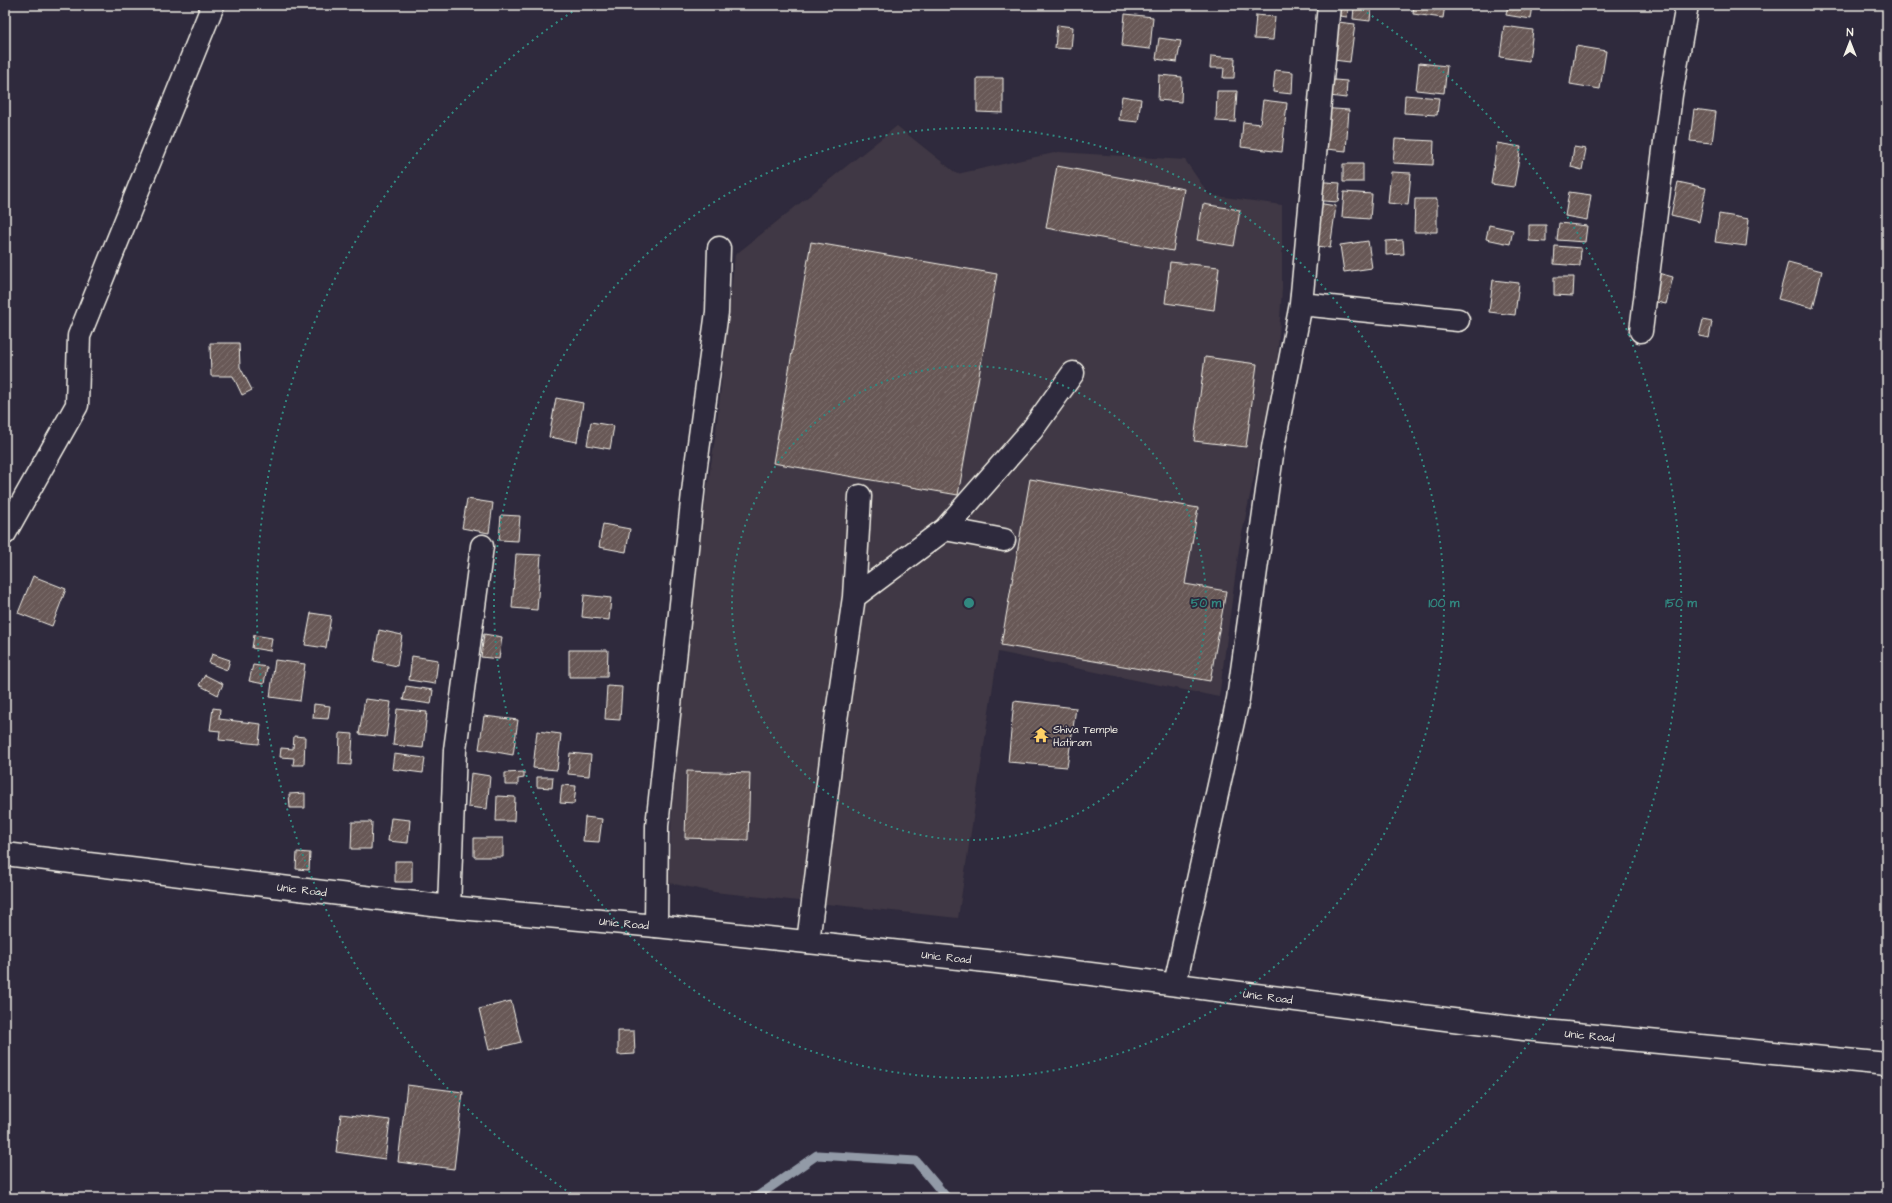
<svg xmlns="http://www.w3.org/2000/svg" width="1892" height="1203" viewBox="0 0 1892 1203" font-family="'Architects Daughter',sans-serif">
	<defs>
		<pattern id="building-hatch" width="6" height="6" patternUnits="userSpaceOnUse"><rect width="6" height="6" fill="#685856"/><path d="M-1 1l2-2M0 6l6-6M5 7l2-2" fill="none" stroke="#7e706e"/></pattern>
	</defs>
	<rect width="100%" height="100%" fill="#2f2a3d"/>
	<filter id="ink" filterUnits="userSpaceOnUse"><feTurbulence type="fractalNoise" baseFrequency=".025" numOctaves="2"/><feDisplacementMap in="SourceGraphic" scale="8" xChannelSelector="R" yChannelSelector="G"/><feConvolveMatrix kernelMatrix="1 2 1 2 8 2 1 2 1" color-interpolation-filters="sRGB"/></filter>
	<g filter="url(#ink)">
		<path fill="#403844" d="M897 126 957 174 1059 152 1185 160 1209 195 1282 205V288L1277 366 1239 548 1219 697 998 652 958 918 714 892 669 883 674 751 700 535 716 432 735 255Z"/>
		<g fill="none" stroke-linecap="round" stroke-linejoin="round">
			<path stroke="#929aa7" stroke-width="9" d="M755 1198 817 1155 916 1161 947 1198"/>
		</g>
		<path fill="url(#building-hatch)" stroke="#f4f1e8" d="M1228 5H1253L1252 11 1228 7Z
			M1334 5H1349L1347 17 1333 15Z
			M1414 5H1445L1443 18 1413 14Z
			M1508 5H1533L1531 19 1506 15Z
			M1544 5H1563V9L1544 7Z
			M1354 7 1371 9 1370 21 1353 19Z
			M1125 14 1153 17 1150 49 1122 46Z
			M1256 15 1275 17 1273 40 1254 39Z
			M1329 21 1355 24 1350 62 1325 59Z
			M1057 25 1073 27 1071 49 1055 48Z
			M1504 26 1533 30 1529 61 1500 57Z
			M1159 38 1181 41 1177 62 1156 59Z
			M1576 46 1606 51 1600 89 1570 84Z
			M1211 56 1235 58 1234 78H1223L1224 68H1210Z
			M1419 63 1447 66 1444 93 1416 90Z
			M1275 70 1293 72 1292 94 1273 92Z
			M1159 75 1182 77 1181 102 1158 100Z
			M977 78H1003V113L977 112Z
			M1322 79 1347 81 1346 98 1321 95Z
			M1217 91H1237L1235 122 1216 121Z
			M1405 95 1439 98 1437 115 1404 113Z
			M1122 96 1141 99 1138 122 1119 120Z
			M1263 100 1287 103 1282 152 1241 147 1243 122 1260 124Z
			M1320 108 1349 110 1346 151 1316 148Z
			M1694 109 1716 112 1712 143 1690 141Z
			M1395 139 1434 141 1433 165 1393 163Z
			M1497 143 1521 147 1514 187 1491 184Z
			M1574 147 1586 149 1582 170 1571 167Z
			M1343 164H1363V182H1343Z
			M1057 166 1184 189 1173 251 1046 228Z
			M1391 172 1411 173 1408 205 1388 203Z
			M1312 181 1340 183 1338 202 1311 200Z
			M1678 182 1706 188 1699 222 1671 215Z
			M1344 192 1372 194 1370 219 1342 217Z
			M1569 192 1591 195 1587 220 1565 216Z
			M1415 199H1437V232H1414Z
			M1311 202 1336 206 1330 248 1304 244Z
			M1203 204 1240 210 1234 246 1197 240Z
			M1719 214 1749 219 1746 246 1715 242Z
			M1559 223 1587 226 1585 242 1557 240Z
			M1489 225 1513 230 1510 244 1486 239Z
			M1529 225H1546V242L1529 241Z
			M1403 240 1404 254 1386 255V241Z
			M1368 241 1372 268 1344 272 1340 245Z
			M811 242 997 274 958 495 773 463Z
			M1555 246 1581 248 1580 266 1554 264Z
			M1170 262 1219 267 1214 310 1165 303Z
			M1788 262 1822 271 1813 308 1778 299Z
			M1654 272 1673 277 1666 304 1647 300Z
			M1554 277H1574L1573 296 1554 295Z
			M1493 280 1519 283 1515 315 1489 312Z
			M1703 320 1712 322 1709 338 1699 336Z
			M210 343H239L240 367 252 390 242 395 233 376H211Z
			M1205 357 1257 364 1246 447 1194 441Z
			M556 398 583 403 577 442 549 437Z
			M591 422 614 426 610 449 587 445Z
			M1030 479 1198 508 1185 584 1226 591 1210 681 1001 645Z
			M467 499 493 503 489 533 462 528Z
			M501 515 520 516 518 541 499 540Z
			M603 524 630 529 626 552 599 547Z
			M516 554 541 555 537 610 512 608Z
			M33 576 66 589 52 626 18 613Z
			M584 595 611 598 609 620 582 617Z
			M311 613 331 616 326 648 305 645Z
			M379 630 402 635 397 666 374 661Z
			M484 634 502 637 499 659 481 657Z
			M254 635 272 638 270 651 252 648Z
			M569 650H608L607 677H569Z
			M212 654 230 660 227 670 209 663Z
			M412 656 438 660 435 684 409 680Z
			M275 660 305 664 300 701 270 697Z
			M253 665 267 667 264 684 249 681Z
			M205 675 223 684 218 695 199 685Z
			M406 686 433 690 431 704 403 700Z
			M607 686 622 687 620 720 605 719Z
			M365 699 391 702 386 737 359 734Z
			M1014 701 1076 708 1067 767 1008 762Z
			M314 704 330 706 328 719 313 718Z
			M213 708 220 709 219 719 261 724 259 744 219 740 220 731 210 730Z
			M397 709 427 712 423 748 393 745Z
			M484 716 518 720 513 755 479 749Z
			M537 731 561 734 557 770 533 768Z
			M340 733 353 734 351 765 339 764Z
			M294 736 305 737 304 765H293L294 758 280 757 281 748 293 749Z
			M570 753 591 755 589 776 568 774Z
			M394 754 425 758 423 773 392 769Z
			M687 771 750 773 748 840 685 838Z
			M524 772V778L518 779V785H505V773Z
			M471 773 490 776 487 809 468 807Z
			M537 777H553L552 788 537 787Z
			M562 785 576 786 574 804 560 803Z
			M305 793V808H290L289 794Z
			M497 796 515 797 514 821H496Z
			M585 817 602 819 599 842 583 841Z
			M391 818 410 820 408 843 388 841Z
			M352 822H372L371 849H351Z
			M474 838H503V857H474Z
			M297 852 310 853 309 870 296 869Z
			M395 861H412V882H395Z
			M511 1001 521 1042 489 1050 479 1009Z
			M618 1031H634L635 1054 618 1055Z
			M407 1085 463 1092 454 1169 398 1162Z
			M341 1114 390 1120 385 1159 336 1152Z"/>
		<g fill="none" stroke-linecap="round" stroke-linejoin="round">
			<defs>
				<path id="minor" d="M1329 5 1301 304 1458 320
					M1641 331 1671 95 1687 5
					M945 529 1004 540
					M5 533 77 405 79 336 213 5
					M854 597 945 529 1032 430 1073 373
					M449 907 455 750 482 546
					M656 926 657 826 696 465 717 312 719 248
					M808 942 836 720 854 597 860 496
					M1175 984 1238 699 1273 448 1301 304"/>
				<g id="secondary">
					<path id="s1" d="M5 854 449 907 656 926 996 962 1524 1029 1887 1064"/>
				</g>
			</defs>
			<use href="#minor" stroke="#f4f1e8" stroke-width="25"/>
			<use href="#secondary" stroke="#f4f1e8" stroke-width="25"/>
			<use href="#minor" stroke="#2f2a3d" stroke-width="22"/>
			<use href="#secondary" stroke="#2f2a3d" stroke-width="22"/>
		</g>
	</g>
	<g fill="none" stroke="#318880" stroke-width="2" stroke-dasharray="2 4">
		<circle cx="969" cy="603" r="237"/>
		<circle cx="969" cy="603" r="475"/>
		<path d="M576 1197A712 712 0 0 1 581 6M1357 6A712 712 0 0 1 1362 1197"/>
	</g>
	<defs>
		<symbol id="temple-bare" viewBox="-9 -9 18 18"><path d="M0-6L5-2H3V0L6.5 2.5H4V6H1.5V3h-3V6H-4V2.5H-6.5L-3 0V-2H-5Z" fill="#ffd166" stroke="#2f2a3d" stroke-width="2.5" paint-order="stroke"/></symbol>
	</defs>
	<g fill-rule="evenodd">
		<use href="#temple-bare" x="1030" y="724" width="22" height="22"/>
	</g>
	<g text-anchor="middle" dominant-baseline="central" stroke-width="3.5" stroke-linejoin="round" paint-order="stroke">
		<g font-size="11" fill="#f4f1e8" stroke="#2f2a3d" text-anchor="start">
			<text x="1053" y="729">Shiva Temple<tspan x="1053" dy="13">Hatiram</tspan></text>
		</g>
		<g font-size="11" fill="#f4f1e8" stroke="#2f2a3d">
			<text stroke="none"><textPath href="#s1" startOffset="299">Unic Road</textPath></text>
			<text stroke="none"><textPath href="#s1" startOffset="623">Unic Road</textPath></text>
			<text stroke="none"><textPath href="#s1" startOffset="947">Unic Road</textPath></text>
			<text stroke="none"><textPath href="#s1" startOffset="1271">Unic Road</textPath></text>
			<text stroke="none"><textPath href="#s1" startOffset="1595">Unic Road</textPath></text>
		</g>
	</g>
	<circle cx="969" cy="603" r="6" fill="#318880" stroke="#2f2a3d" stroke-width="2"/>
	<g font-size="12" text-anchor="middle" font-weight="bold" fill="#318880" stroke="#2f2a3d" stroke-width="3.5" stroke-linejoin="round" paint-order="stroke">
		<text x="1206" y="607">50 m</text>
		<text x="1444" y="607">100 m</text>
		<text x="1681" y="607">150 m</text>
	</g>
	<rect width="1892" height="1203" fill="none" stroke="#2f2a3d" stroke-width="20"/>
	<rect x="10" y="10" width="1872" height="1183" fill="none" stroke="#f4f1e8" stroke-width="1.5" filter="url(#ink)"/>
	<g transform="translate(1850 42)" stroke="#2f2a3d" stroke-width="3" paint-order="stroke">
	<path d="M0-3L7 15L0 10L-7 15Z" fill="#f4f1e8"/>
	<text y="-6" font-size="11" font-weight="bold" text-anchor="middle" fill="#f4f1e8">N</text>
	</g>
</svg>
